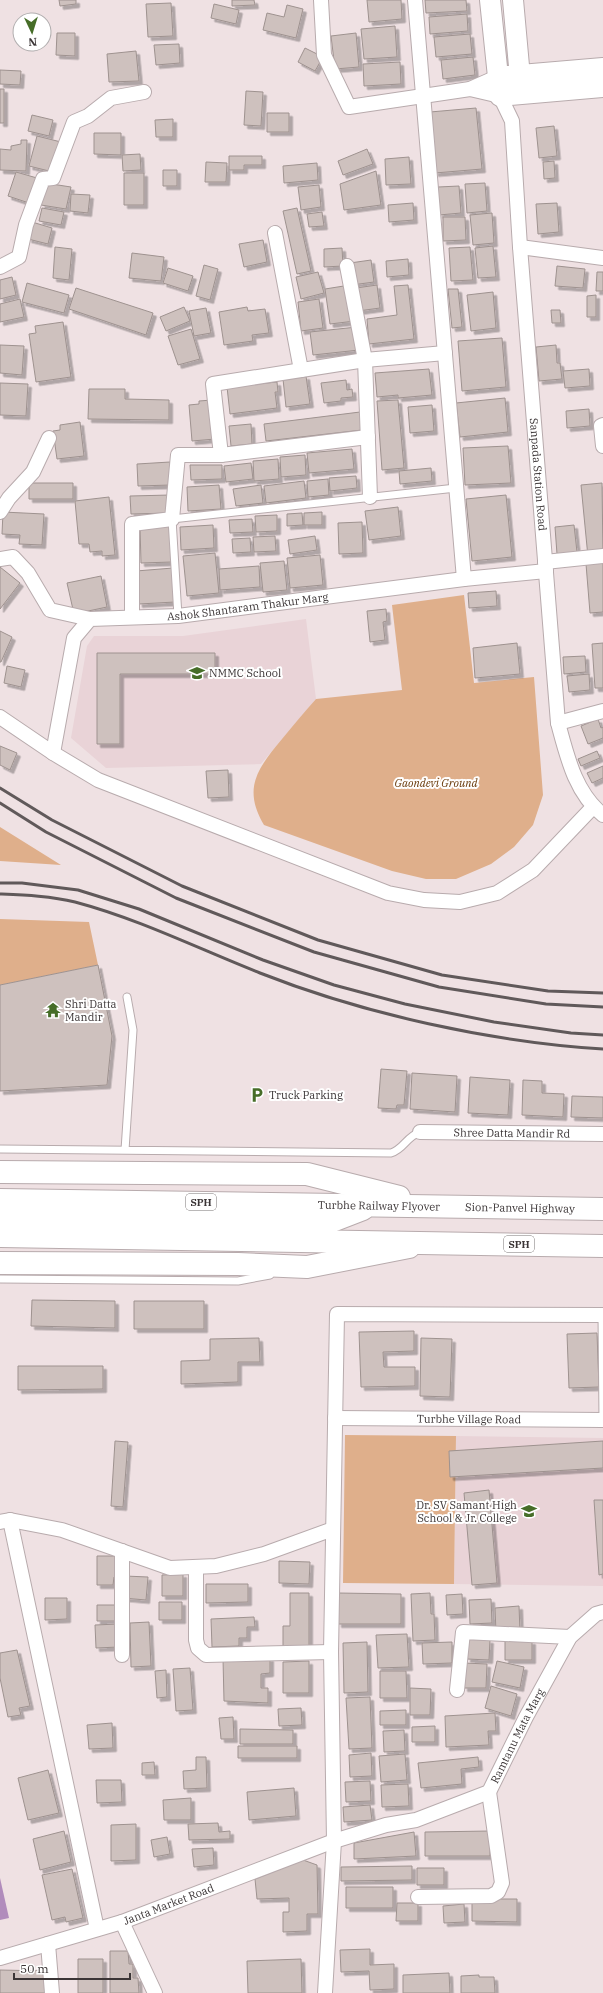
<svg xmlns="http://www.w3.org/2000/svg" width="603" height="1993" viewBox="0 0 603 1993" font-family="'IBM Plex Serif',serif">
	<defs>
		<filter id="shadow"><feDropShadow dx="3.5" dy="3.5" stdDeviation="0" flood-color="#0004"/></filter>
	</defs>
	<rect width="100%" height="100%" fill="#efe1e3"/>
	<path fill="#e9d3d7" d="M306 619 316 699 261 764 106 768 71 738 87 646 94 636H183Z
		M456 1436 603 1438V1586L454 1584Z"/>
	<path fill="#dfaf8b" d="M464 595 474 683 534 677 543 795 533 825 514 847 491 864 456 879H426L392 871 264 825C242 788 258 768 282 739 293 726 304 712 316 699L402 690 392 605Z
		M0 827 61 865 0 861Z
		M0 919 89 922 98 965 0 985Z
		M345 1435 456 1436 454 1584 343 1583Z"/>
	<path fill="#b18cbc" d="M0 1878 9 1918 0 1920Z"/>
	<path fill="#cec1be" stroke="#9e928f" filter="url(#shadow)" d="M59 0H76V4L60 6Z
		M232 0H254L255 5 232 6Z
		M367 0H401L402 19 369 22Z
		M425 0H466L467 11 426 13Z
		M171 3 173 36 148 37 146 4Z
		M214 4 239 10 236 24 211 18Z
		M287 5 303 9 296 38 263 30 267 13 284 17Z
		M467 14 468 31 430 34 429 17Z
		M395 26 397 57 364 59 361 29Z
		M57 33H75V56L56 55Z
		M356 33 359 67 335 69 331 36Z
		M470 34 472 54 436 57 434 37Z
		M179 44 180 63 156 65 154 45Z
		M305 48 323 57 315 71 298 62Z
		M136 51 139 81 109 82 107 54Z
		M473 57 475 75 443 79 441 60Z
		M400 62 401 84 364 86 363 64Z
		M0 70 21 71 20 85 0 84Z
		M0 89H4V123H0Z
		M246 91 263 92 261 126 244 125Z
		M476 108 482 169 435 173 430 112Z
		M267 113H289V132H267Z
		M32 115 53 120 49 136 28 131Z
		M173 119V137H156L155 120Z
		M554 126 557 156 539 158 536 128Z
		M94 133H121V155L94 154Z
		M37 136 61 142 53 172 29 166Z
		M21 140H27L26 171 0 170V149L11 150V146L21 144Z
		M367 149 373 164 343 175 338 161Z
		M140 154 141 170 123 171 122 155Z
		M229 156H262V165H244V170H229Z
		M409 157 411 184 386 185 385 159Z
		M554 161 555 178 544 179 543 162Z
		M206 162 227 163 226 182H205Z
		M317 163 318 180 284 183 283 166Z
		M163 170H177V186H163Z
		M376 171 381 205 344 210 340 184Z
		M16 172 37 178 29 203 8 196Z
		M124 173H144V205H124Z
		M45 183 71 187 66 209 41 205Z
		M485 183 487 211 467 213 465 184Z
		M319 185 321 207 301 210 298 187Z
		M459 186 461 213 439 215 438 187Z
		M71 194 90 195 88 213 70 211Z
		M413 203 414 220 389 222 388 205Z
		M557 203 559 232 538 234 536 204Z
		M42 208 64 212 61 225 39 221Z
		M297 208 311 271 297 274 283 211Z
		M322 212 324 226 309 227 307 214Z
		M492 213 494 243 473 245 470 215Z
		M443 217H465L466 240 443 241Z
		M32 222 52 228 48 244 28 239Z
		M263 240 267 262 244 267 239 244Z
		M493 246 496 277 478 278 475 248Z
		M55 247 72 249 69 280 53 278Z
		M470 247 473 280 451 281 449 248Z
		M342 248 343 266 324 267V249Z
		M132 253 164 257 161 281 129 278Z
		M408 259 409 275 387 277 386 261Z
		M371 260 374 282 352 285 350 263Z
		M204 265 218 269 210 300 196 296Z
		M557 266 585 269 583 288 555 286Z
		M168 268 193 276 188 291 163 283Z
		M318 272 324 293 301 299 296 277Z
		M597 272H603V291H596Z
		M12 277 16 295 0 299V280Z
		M27 283 69 295 64 313 22 302Z
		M350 285 355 321 330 324 325 289Z
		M377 285 380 308 358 311 356 288Z
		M408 285 414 339 369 344 367 319 397 315 394 286Z
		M76 288 153 313 146 335 69 309Z
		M448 289H458L462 327 452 328Z
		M493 292 496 328 471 331 467 295Z
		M596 295V317H587V296Z
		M20 299 24 317 0 322V304Z
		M319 299 323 328 301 331 298 302Z
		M184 307 190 321 166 331 160 317Z
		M247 307 248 311 265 309 269 333 252 335 253 341 224 345 219 312Z
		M206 308 211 333 194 336 189 311Z
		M551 310H560L561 323H552Z
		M63 322 71 377 36 382 29 334 36 333 35 326Z
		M357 327 359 350 313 355 310 332Z
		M191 329 200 359 178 365 168 336Z
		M502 338 506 387 462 391 458 341Z
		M0 345 24 346 22 375 0 373Z
		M556 345 557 363H560L562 379 539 381 536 347Z
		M429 369 432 395 398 398V395L377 397 375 373Z
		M589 369 590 386 565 388 563 371Z
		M306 376 310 404 286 407 283 379Z
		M346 380 347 390 352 389 353 397 341 398V401L324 403 321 383Z
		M277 382 278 392H275L277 408 230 414 227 387Z
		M0 383 28 384 26 416 0 415Z
		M89 389H125V399L169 400V420L88 419Z
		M505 398 508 432 460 437 456 403Z
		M212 400 215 439 192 441 189 405 199 404V401Z
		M398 400 404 468 382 470 377 401Z
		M432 405 434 431 410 433 408 407Z
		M589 409 590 426 567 428 566 411Z
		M360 412 362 430 266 441 264 424Z
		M80 422 84 456 57 459 53 431 60 430V425Z
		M251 424 252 444 231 446 229 426Z
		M508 446 511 483 465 485 463 448Z
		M352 449 354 469 309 473 307 453Z
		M305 455 306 475 281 477 280 457Z
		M278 459 279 479 254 481 253 461Z
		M170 462 171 485 138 486 137 464Z
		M251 463 253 479 226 482 224 466Z
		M190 465H222V479L191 480Z
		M431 468 432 481 400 484 399 471Z
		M356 476 357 488 330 491 329 478Z
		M328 479 329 495 308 497 307 481Z
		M304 481 306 498 266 503 264 486Z
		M29 483H73V499H29Z
		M602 483 603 555 588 557 581 485Z
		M219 485 221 509 188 511 187 487Z
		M261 485 263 503 236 506 233 489Z
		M170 495 171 513 131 514 130 496Z
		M506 495 512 557 472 561 466 499Z
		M109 497 115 555 102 556V551L90 552 89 544H79L75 501Z
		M398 507 401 536 369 540 365 511Z
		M3 512 44 514 42 545 19 544 20 535 2 534Z
		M322 512V525H304V513Z
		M302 513 303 525 287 526V514Z
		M277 515V531L256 532 255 516Z
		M252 519 253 532 230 533 229 520Z
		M362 522 363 553 339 554 338 523Z
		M213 525 214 548 181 550 180 527Z
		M574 525 577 552 557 554 555 527Z
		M170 526 172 562 141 563 140 527Z
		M275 536 276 551 254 552 253 537Z
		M315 536 317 550 290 554 288 540Z
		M250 538 251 552 233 553 232 539Z
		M215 553 219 593 187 596 183 556Z
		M320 555 323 585 290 588 287 558Z
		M284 561 287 590 263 592 260 563Z
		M603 562V612L590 613 586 564Z
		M259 566 260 587 220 590 219 569Z
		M0 567 20 583 0 609Z
		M173 568 175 602 139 604 136 571Z
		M101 576 107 607 74 614 67 583Z
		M496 591 497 606 469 608 468 593Z
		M386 609 387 621 383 622 385 640 370 642 367 611Z
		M0 631 12 637 1 662H0Z
		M517 643 520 674 475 678 473 648Z
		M603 643V688H595L592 644Z
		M97 653H215V674H120V744H97Z
		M585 656 586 672 564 674 563 657Z
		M7 666 25 670 21 687 4 683Z
		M589 674 590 690 569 692 567 676Z
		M598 719 601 728 603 727V738L588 744 581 726Z
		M0 746 17 753 10 770 0 765Z
		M597 751 600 758 581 766 578 759Z
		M603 766V778L592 783 587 773Z
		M228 770 229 797 208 798 206 771Z
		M98 965 112 1036 107 1085 0 1091V985Z
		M381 1069 407 1071 404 1105H397L396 1109 378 1108Z
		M412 1073 457 1076 455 1112 410 1109Z
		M470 1077 510 1080 508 1115 468 1113Z
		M523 1080 542 1081V1093L564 1094 563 1117 522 1115Z
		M572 1096 603 1097V1118L571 1117Z
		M32 1300 115 1301V1328L31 1326Z
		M134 1301H204V1329H134Z
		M414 1331V1351L383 1352 384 1367H415V1386L361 1387 359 1332Z
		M597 1333 599 1387 569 1388 567 1334Z
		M259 1338 260 1362H238V1382L181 1384V1361L210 1360V1339Z
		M421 1338 452 1339 450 1397 420 1396Z
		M18 1366H103V1389L18 1390Z
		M115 1441 128 1442 123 1507 111 1506Z
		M603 1441V1468L450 1477 449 1451Z
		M489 1490 497 1583 472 1585 464 1493Z
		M594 1500H603V1574L599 1575Z
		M97 1556H121V1577H114L113 1585H97Z
		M279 1561 310 1562 309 1584 279 1583Z
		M183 1574V1596H162V1575Z
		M125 1576 148 1577 146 1600 123 1598Z
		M206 1584H248V1602L206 1603Z
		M290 1593H309V1648H283V1626H290Z
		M338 1593 401 1594V1624H338Z
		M430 1593 431 1614H434L435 1640 413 1641 411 1594Z
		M462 1594 463 1614 447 1615 446 1595Z
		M45 1598H67V1619L45 1620Z
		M491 1599 492 1623 470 1624 469 1600Z
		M159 1602H182V1620H159Z
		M97 1605H119V1621H97Z
		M519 1606 520 1632 496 1633 495 1608Z
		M254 1617 255 1627H247V1638H239V1646L212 1647 211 1619Z
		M149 1622 151 1666 131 1667 130 1623Z
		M118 1624 119 1647 96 1648 95 1625Z
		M407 1634 409 1667 378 1668 376 1635Z
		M468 1639 490 1640 489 1660 467 1659Z
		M505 1641H532V1660H505Z
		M367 1642 368 1692 344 1693 343 1643Z
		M452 1642V1663L423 1664 422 1643Z
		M17 1650 30 1706 19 1708 21 1715 8 1717 0 1678V1653Z
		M270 1658V1673L261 1674V1688H268V1703L224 1701 223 1659Z
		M309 1661V1693H283V1662Z
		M497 1661 524 1667 520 1688 492 1682Z
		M464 1663 487 1664 486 1688H464Z
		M190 1668 193 1710 176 1711 173 1669Z
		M166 1670 167 1697 157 1698 155 1671Z
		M380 1671H406L407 1698H380Z
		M491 1686 517 1694 511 1716 485 1708Z
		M410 1688 431 1689 430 1715H410Z
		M370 1697 372 1748 349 1749 346 1698Z
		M301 1708 302 1725 279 1726 278 1709Z
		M406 1710V1725H380V1711Z
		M495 1713 496 1731H488L489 1745 446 1747 445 1716Z
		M233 1717 234 1739H221L219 1718Z
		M112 1723 113 1748 89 1749 87 1725Z
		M435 1726V1742H412V1727Z
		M240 1729 293 1730V1744H240Z
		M404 1730 405 1751 384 1752 383 1731Z
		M238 1746H297V1758H238Z
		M371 1753 372 1776 350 1777 349 1755Z
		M405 1754 407 1780 381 1782 379 1756Z
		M196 1757H206L207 1788 184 1789 183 1771 196 1770Z
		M478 1757 479 1767 461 1769 462 1784 421 1788 418 1763Z
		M154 1762 155 1775H142V1763Z
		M48 1770 59 1813 28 1820 18 1778Z
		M96 1780H121L122 1802 97 1803Z
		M370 1781 371 1801 346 1802 345 1782Z
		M408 1784 409 1806 382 1807 381 1785Z
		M294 1788 296 1816 249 1820 247 1792Z
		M191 1798V1820H164L163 1800Z
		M370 1805 372 1820 344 1822 343 1807Z
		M218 1823 219 1832 230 1831V1839L189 1840 188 1824Z
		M136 1824V1860L111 1861V1825Z
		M64 1831 71 1862 40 1870 33 1839Z
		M490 1831V1856H425V1832Z
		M414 1832 416 1856 354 1859V1843Z
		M167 1837 170 1854 154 1857 151 1840Z
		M213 1848 214 1865 194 1867 192 1849Z
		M303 1860 317 1865 318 1914H307V1931L283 1932V1912H289V1898L257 1899 255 1879Z
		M412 1866V1880L341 1881V1867Z
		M417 1868H444V1885H417Z
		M72 1869 83 1918 66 1922 65 1917 52 1920 42 1875Z
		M346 1887H393V1908H346Z
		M472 1899H517V1922L472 1921Z
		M397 1903H418V1921H396Z
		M464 1904 465 1922 444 1923 443 1906Z
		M370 1949V1965L394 1964V1989L370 1990 369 1971 341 1972 340 1950Z
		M110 1951H128L129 1964H133V1978H138L139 1993H110Z
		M78 1959H103V1993H78Z
		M301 1959 302 1993H248L247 1961Z
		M0 1970 46 1971 45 1993H0Z
		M449 1973 450 1993H403V1975Z
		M479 1975V1977H494L495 1993H461V1976Z"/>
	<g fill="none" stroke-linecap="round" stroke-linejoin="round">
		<defs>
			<path id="service" d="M178 616 172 519 456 488
				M0 1149 391 1153C404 1149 406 1137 420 1132
				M125 1150 133 1030 127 997
				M0 1279 238 1281 270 1275
				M602 1315 603 1420"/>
			<g id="minor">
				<path d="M321 0 324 55 349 107 470 89 497 77"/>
				<path d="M415 0 464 579"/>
				<path id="s1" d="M470 89 500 96 512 121 520 247 558 723C567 756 575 793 603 815"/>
				<path d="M275 233 301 370"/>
				<path d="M520 247 603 258"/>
				<path d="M347 266 365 360 370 497"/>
				<path d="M0 267 19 257 26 225 43 179 53 178 74 122 88 116 111 98 144 92"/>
				<path d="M603 425 601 426 603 446"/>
				<path d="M221 455 368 437"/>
				<path d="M0 512 9 498 33 472 49 438"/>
				<path d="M0 559 13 557 28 573 50 610 90 619"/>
				<path d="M545 562 603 556"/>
				<path d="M132 617V524L172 519 178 455H221L213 384 365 360 445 353"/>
				<path d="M0 717 53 753 98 780 388 893 424 900 460 902 497 893 533 870 593 807"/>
				<path d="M558 723 603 711"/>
				<path id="s2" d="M53 753 74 638 90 619 178 616 464 579 546 571"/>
				<path id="s3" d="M420 1132 603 1134"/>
				<path id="s4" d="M335 1418 603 1420"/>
				<path d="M10 1520 97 1929"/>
				<path d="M0 1522 10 1520 62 1530 170 1568 216 1566 264 1554 333 1529"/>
				<path d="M122 1551V1655"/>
				<path d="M196 1567V1640L198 1648 206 1655 331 1652"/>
				<path d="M457 1690 463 1632 570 1637"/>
				<path d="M418 1897 491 1896 498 1892 502 1883 489 1792"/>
				<path d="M122 1922 155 1993"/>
				<path d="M48 1944 52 1993"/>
				<path id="s5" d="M0 1958 122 1922 334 1841 386 1825 416 1820 489 1792 526 1717 570 1637 596 1614 603 1612"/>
				<path d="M325 1993 334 1841 331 1652 337 1314 603 1315"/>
			</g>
			<path id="secondary" d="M490 0 500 96 603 87
				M513 0 521 88
				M497 77 603 68"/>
			<path id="primary" d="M0 1263 238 1264 307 1267 409 1247"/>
			<g id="motorway">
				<path d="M0 1172 307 1174 399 1197"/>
				<path id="s6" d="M0 1200 603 1209"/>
				<path d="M0 1216 332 1221 363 1209"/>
				<path d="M0 1236 603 1246"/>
			</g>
		</defs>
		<use href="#service" stroke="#b8abad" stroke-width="9"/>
		<use href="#minor" stroke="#b8abad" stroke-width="16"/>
		<use href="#secondary" stroke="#b8abad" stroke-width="22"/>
		<use href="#primary" stroke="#b8abad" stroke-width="24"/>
		<use href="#motorway" stroke="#b8abad" stroke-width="24"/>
		<use href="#service" stroke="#fff" stroke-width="7"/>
		<use href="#minor" stroke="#fff" stroke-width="14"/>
		<use href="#secondary" stroke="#fff" stroke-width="20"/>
		<use href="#primary" stroke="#fff" stroke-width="22"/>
		<use href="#motorway" stroke="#fff" stroke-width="22"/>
		<path stroke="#60595a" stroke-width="3" d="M0 788 52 820 182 886 318 940 442 975 548 991 603 993
			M0 803 46 832 176 898 314 952 439 987 546 1004 603 1007
			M0 883H22L78 890 139 909 263 960 334 985 405 1004 494 1022 571 1033 603 1035
			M0 894C24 895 51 896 75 902 139 919 199 949 260 973 364 1014 491 1042 603 1049"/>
	</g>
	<defs>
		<symbol id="school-bare" viewBox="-9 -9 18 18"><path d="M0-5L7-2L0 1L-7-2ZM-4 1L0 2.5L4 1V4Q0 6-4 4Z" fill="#466d28" stroke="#fff" stroke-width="2.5" paint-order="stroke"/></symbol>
		<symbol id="temple-bare" viewBox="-9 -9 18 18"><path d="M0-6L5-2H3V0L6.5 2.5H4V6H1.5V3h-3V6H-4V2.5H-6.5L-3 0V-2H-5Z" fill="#466d28" stroke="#fff" stroke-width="2.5" paint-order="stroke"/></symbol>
		<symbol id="parking-bare" viewBox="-9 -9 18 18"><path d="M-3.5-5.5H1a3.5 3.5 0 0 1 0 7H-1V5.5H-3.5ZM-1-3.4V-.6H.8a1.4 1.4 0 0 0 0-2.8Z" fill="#466d28" stroke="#fff" stroke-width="2.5" paint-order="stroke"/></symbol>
	</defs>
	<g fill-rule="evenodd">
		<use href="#school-bare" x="186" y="662" width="22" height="22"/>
		<use href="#temple-bare" x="42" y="999" width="22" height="22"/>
		<use href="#parking-bare" x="246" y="1084" width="22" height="22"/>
		<use href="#school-bare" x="518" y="1500" width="22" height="22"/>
	</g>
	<g text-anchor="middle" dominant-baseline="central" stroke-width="4" stroke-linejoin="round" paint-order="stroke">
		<g fill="#fff" stroke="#767272" stroke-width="1">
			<rect x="186" y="1194" width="30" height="16" rx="3"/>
			<rect x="504" y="1236" width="30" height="16" rx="3"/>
		</g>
		<g font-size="10" font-weight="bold" fill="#3b3536">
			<text x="201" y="1202">SPH</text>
			<text x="519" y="1244">SPH</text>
		</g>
		<g font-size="11" fill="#3b3536" stroke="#fff">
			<text stroke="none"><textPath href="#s1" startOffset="413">Sanpada Station Road</textPath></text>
			<text stroke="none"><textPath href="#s2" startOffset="300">Ashok Shantaram Thakur Marg</textPath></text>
			<text stroke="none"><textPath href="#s3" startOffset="92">Shree Datta Mandir Rd</textPath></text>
			<text stroke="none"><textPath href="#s6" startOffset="379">Turbhe Railway Flyover</textPath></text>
			<text stroke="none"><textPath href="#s6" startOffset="520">Sion-Panvel Highway</textPath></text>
			<text stroke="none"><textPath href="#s4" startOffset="134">Turbhe Village Road</textPath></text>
			<text stroke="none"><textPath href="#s5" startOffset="580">Ramtanu Mata Marg</textPath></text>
			<text stroke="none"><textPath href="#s5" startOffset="177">Janta Market Road</textPath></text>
		</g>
		<g font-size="11" fill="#3b3536" stroke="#fff" text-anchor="start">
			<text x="209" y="673">NMMC School</text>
			<text x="65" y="1004">Shri Datta<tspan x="65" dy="13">Mandir</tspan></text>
			<text x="269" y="1095">Truck Parking</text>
			<text x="517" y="1505" text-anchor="end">Dr. SV Samant High<tspan x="517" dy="13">School &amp; Jr. College</tspan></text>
		</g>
		<g font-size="11" font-style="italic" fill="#673706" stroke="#fff">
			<text x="436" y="783">Gaondevi Ground</text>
		</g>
	</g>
	<g transform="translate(32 32) rotate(176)"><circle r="19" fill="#ffffff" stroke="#b1aeaf"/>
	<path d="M0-3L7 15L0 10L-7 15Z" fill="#466d28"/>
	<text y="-6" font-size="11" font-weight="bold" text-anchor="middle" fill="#3b3536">N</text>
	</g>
	<path d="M14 1973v6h116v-6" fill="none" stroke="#3b3536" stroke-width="2"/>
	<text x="20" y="1973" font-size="12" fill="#3b3536" stroke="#ffffff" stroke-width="3" paint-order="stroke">50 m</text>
</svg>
